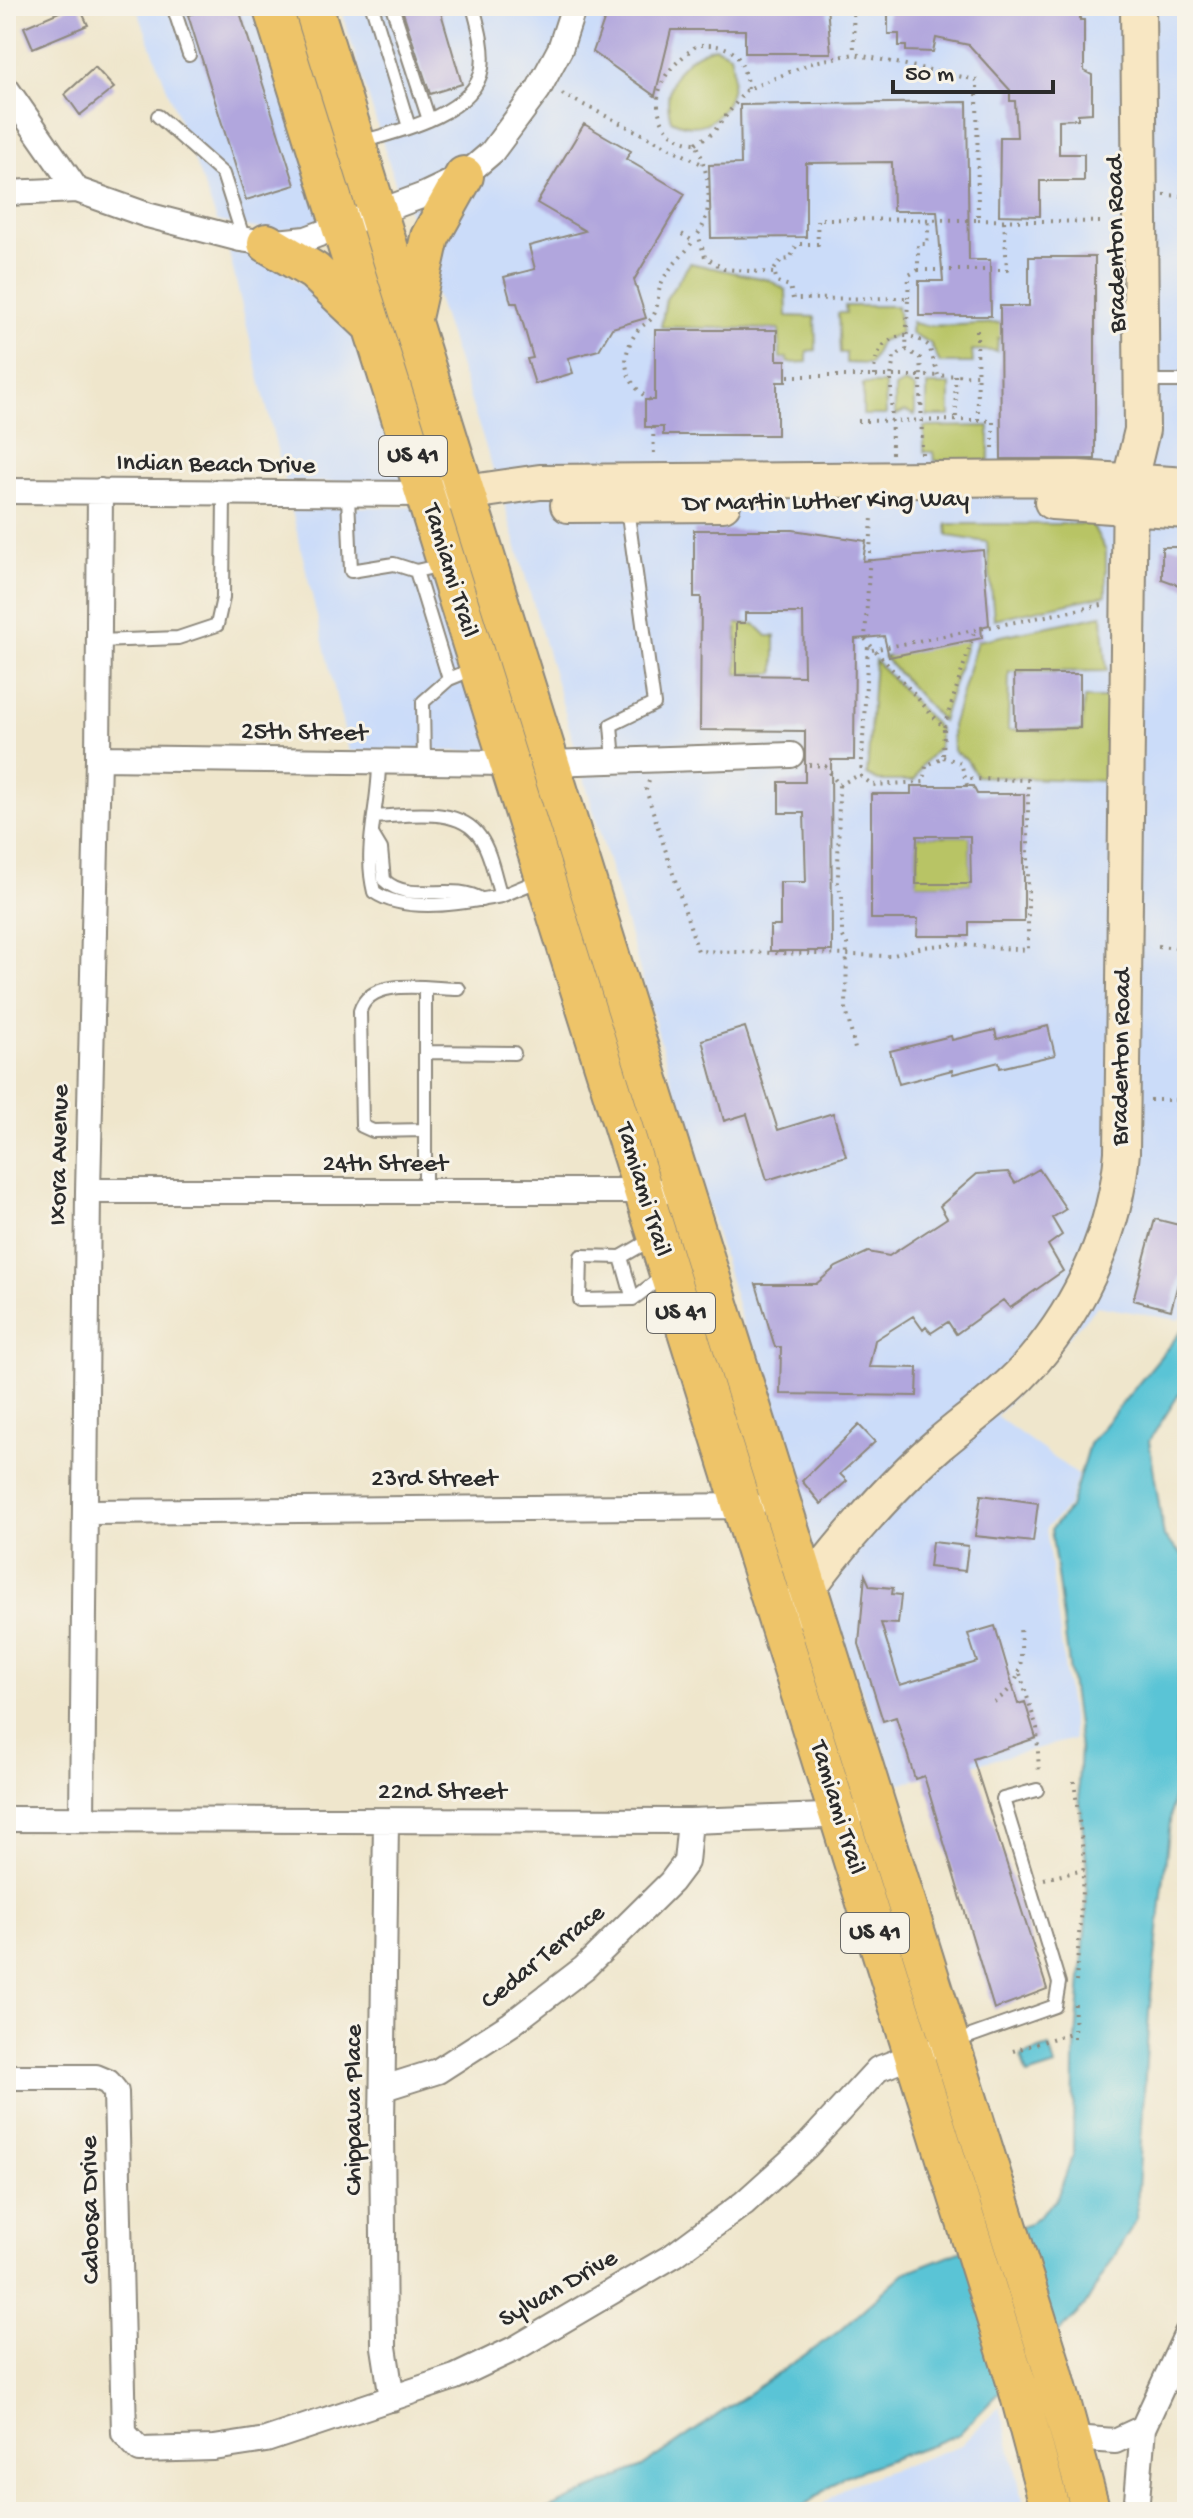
<svg xmlns="http://www.w3.org/2000/svg" width="1193" height="2518" viewBox="0 0 1193 2518" font-family="'Gochi Hand',sans-serif">
	<rect width="100%" height="100%" fill="#f7f3e8"/>
	<filter id="ink" filterUnits="userSpaceOnUse"><feTurbulence type="fractalNoise" baseFrequency=".0125" numOctaves="2"/><feDisplacementMap in="SourceGraphic" scale="16" xChannelSelector="R" yChannelSelector="G"/><feConvolveMatrix kernelMatrix="1 2 1 2 8 2 1 2 1" color-interpolation-filters="sRGB"/></filter>
	<filter id="wash" filterUnits="userSpaceOnUse"><feTurbulence type="fractalNoise" baseFrequency=".006" numOctaves="4" result="noise"/><feDisplacementMap in="SourceGraphic" scale="32" xChannelSelector="R" yChannelSelector="G"/><feGaussianBlur stdDeviation="1.8" result="paint"/><feColorMatrix in="noise" values="0 0 0 0 0 0 0 0 0 0 0 0 0 0 0 0 0 1.4 0 .05"/><feComposite in="paint" operator="in"/></filter>
	<g filter="url(#wash)">
		<rect width="100%" height="100%" fill="#efe6cc"/>
		<path fill="#cbdcf9" d="M136 6H261L327 218 303 227 270 231 217 221Z
			M340 6H1187V1312L1179 1320 1097 1306 996 1416 1078 1475 1068 1507 1046 1528 1074 1739 898 1784 812 1563 504 503 402 191 398 192Z
			M228 249 265 256 362 333 409 482H285Z
			M291 507H417L493 751H349Z
			M1000 2406 1026 2512H812L849 2485 961 2445Z"/>
		<path fill="#b8c465" stroke="#727848" stroke-width="2" d="M715 47 730 54C742 93 717 143 671 120 660 85 682 55 715 47Z
			M690 263 769 280 786 290 787 316 815 317 816 350 807 351V362L788 363 787 358H780L779 329 661 327 666 299Z
			M845 306H897L901 333 881 341 870 364 846 363V353H840L838 313H846Z
			M912 322C923 330 988 322 1008 323L1009 338H998L997 351 972 350 973 363H940L930 343 911 333Z
			M904 383 915 388V415L905 411 895 416V388Z
			M863 384H885L886 415H863Z
			M927 385H950V416H927Z
			M989 426V461H934L933 452H924V427Z
			M947 524H1092L1106 551V595L994 619 987 542 948 536Z
			M1102 615 1107 671 1009 672 1008 730 1082 731 1084 698H1107L1106 781 977 776 966 759 953 751 952 726 977 641Z
			M725 624H755L767 636H775V673L737 674V629L711 628Z
			M968 639 942 721 884 657Z
			M875 660 939 729V747L922 765 914 781H878L867 775Z
			M917 836H970L971 884H916Z"/>
		<path fill="#5ac4d6" stroke="#427880" stroke-width="2" d="M1187 1324V1382L1149 1441 1164 1537 1187 1560V1660L1179 1671 1175 1776 1149 2013 1136 2220 1084 2307 958 2435 845 2476 795 2512H541L642 2467 838 2332 904 2273 1029 2224 1056 2200 1073 2155 1074 2062 1086 1919 1087 1868 1078 1784 1080 1748 1051 1529 1070 1508 1089 1444Z
			M1049 2047 1055 2066 1027 2075 1021 2056Z"/>
		<g id="blocks">
			<path fill="#b1a6dd" fill-rule="evenodd" d="M73 6H79L88 25 33 48 24 27Z
				M217 6H238L295 185 246 200 188 15Z
				M401 6H439L462 84 430 94Z
				M609 6H827L831 53H745V30H671L655 96 593 52Z
				M888 6H1080V20H1084V71L1092 75V113L1078 114V119L1059 120V154H1084V181H1040V216L999 215 1000 137H1017L1015 101H1010V90L969 45 936 38 933 52 906 51V46H899V34H888Z
				M95 67 114 88 80 115 65 94Z
				M967 102 969 260H990L991 316H919V281H943L937 211H893L892 162 806 163V237L711 238 709 165 741 164 740 105Z
				M584 124 631 151 626 159 685 194 634 280 646 318 612 328 599 350 568 358 573 373 535 384 527 359 533 358 517 303H511L504 277 535 269 529 246 585 231 537 203Z
				M1029 257H1095V459H1001L1000 306H1029Z
				M655 330H777V360H786V382H777V435H663V427H645V400H655Z
				M694 530H793L866 541 863 561 983 550 989 625 981 627 982 638 889 657 884 636 855 639 854 760H831L832 951H770V926H780V882H806L804 813H779V782H805V731L700 730 701 597H694ZM745 613H803L804 676 736 675V623H745Z
				M1162 547H1187V588L1162 579Z
				M1014 674H1080V728L1015 729Z
				M911 786H973L977 794H1024V922H969V936H917L918 919H871V794H911ZM917 836H970L971 884H916Z
				M1048 1026 1055 1055 1000 1068 999 1062 953 1074 952 1070 899 1084 890 1051 951 1036 952 1040 995 1030 997 1039Z
				M745 1027 778 1130 833 1113 846 1156 767 1180 747 1114 724 1121 702 1040Z
				M1039 1169 1066 1209 1052 1218 1062 1235 1048 1245 1063 1271 1010 1308 1003 1300 956 1334 948 1322 931 1333 926 1327 923 1330 913 1316 875 1340 869 1367 918 1368 917 1396 780 1394 781 1347H775L756 1284H816L836 1267 868 1252 889 1256 947 1218 940 1206 977 1174 1008 1172 1015 1183Z
				M1155 1219 1187 1227V1278L1180 1276 1171 1310 1133 1300Z
				M859 1425 875 1442 840 1474 847 1481 821 1504 802 1481Z
				M981 1495 1038 1503 1033 1542 975 1536Z
				M932 1542 968 1546 965 1571 929 1567Z
				M865 1575 870 1586 893 1588 892 1594 901 1595 898 1624 881 1623 900 1685 977 1662 968 1634 995 1626 1018 1704 1025 1702 1036 1738 973 1759 1047 1989 994 2009 924 1776 915 1779 896 1717 883 1721 859 1644Z"/>
		</g>
	</g>
	<g filter="url(#ink)">
		<use href="#blocks" fill-opacity="0" stroke="#8d887c" stroke-width="2"/>
		<g fill="none" stroke-linecap="round" stroke-linejoin="round">
			<defs>
				<path id="lane" d="M173 6 189 55
					M372 6 409 127
					M392 6 429 120
					M158 116 223 174 244 240
					M360 142C397 132 475 114 482 68 485 48 478 25 473 6
					M1145 381H1187
					M348 496 351 571 394 564 416 571
					M442 565 416 571 449 679
					M99 641 178 638 217 625 223 598 224 493
					M614 760 611 725 654 704 627 508
					M424 763 423 702 449 679 476 668
					M374 817C407 816 458 805 480 837 491 852 495 879 501 896 464 903 406 914 374 892 363 848 379 808 379 763
					M372 834 381 849 384 880C410 905 453 881 482 900
					M501 896 542 879
					M425 989V1193
					M425 1052 514 1053
					M425 1130 373 1131 362 1126 360 1011C370 976 429 989 459 989
					M654 1238 621 1257 581 1256 580 1300 633 1299 663 1276
					M621 1257 633 1299
					M954 2042 1055 2006 1059 1983 1003 1799 1037 1790"/>
				<path id="street" d="M6 88 77 190 147 215 240 239 267 243 306 239 424 195 464 176 492 152 538 90 560 49 574 6
					M6 193 77 190
					M6 491 425 494
					M98 758 509 763
					M549 763 791 755
					M88 1191H683
					M88 1512 753 1506
					M6 1819 690 1821 851 1815
					M82 1819 88 1191 98 758 100 491
					M386 1821 382 2125 384 2347 392 2399
					M6 2077H96L108 2082 116 2092 124 2433 140 2450 214 2448 266 2440 455 2377 516 2348 674 2255 744 2203 807 2146 878 2069 925 2051
					M384 2088 438 2071 511 2024 584 1968 671 1882 686 1862 690 1821
					M1073 2438 1115 2441 1143 2428
					M1136 2512 1143 2428 1187 2333"/>
				<path id="secondary" d="M425 494 465 493 540 482 1077 478 1187 485
					M1052 502 1187 511
					M568 505 723 504
					M795 1609C825 1559 894 1483 938 1445 971 1417 1006 1393 1034 1360 1083 1302 1116 1228 1122 1152L1130 480 1142 430 1138 6"/>
				<path id="primary" d="M272 6 1018 2388 1051 2512
					M313 6 1051 2365 1091 2512
					M267 243 314 271 368 322
					M412 318 430 237 464 176"/>
			</defs>
			<use href="#lane" stroke="#8d887c" stroke-width="16"/>
			<use href="#street" stroke="#8d887c" stroke-width="28"/>
			<use href="#secondary" stroke="#8d887c" stroke-width="38"/>
			<use href="#primary" stroke="#8d887c" stroke-width="42"/>
			<path stroke="#8d887c" stroke-width="4" stroke-dasharray="2 6" stroke-linecap="butt" d="M853 6 854 54
				M748 89C742 53 733 44 697 45 684 56 669 67 662 83 650 111 665 141 696 143 708 170 716 209 698 234L705 257 724 269 774 273
				M562 94 704 165
				M696 143 712 134 746 90 814 62 854 54 977 80 978 220 817 219 818 244H797L790 259 781 260 774 270 777 282 790 286 793 299 908 298 906 350
				M1164 195 1187 196
				M978 220 1102 222
				M918 270H1007L1004 220
				M908 298 909 275 918 270V244H927L929 219
				M955 375 956 420
				M788 376H891L894 356 907 350 920 358 921 376 978 375
				M874 376C873 342 901 323 929 346L938 375
				M650 400C624 382 618 357 638 330 642 325 648 323 652 318 660 306 656 294 662 282 669 266 684 256 693 241L680 233
				M978 420 993 421V451
				M858 421 978 420 977 329
				M653 427 654 456
				M892 454 891 376H921L922 454
				M872 650 1102 605
				M944 727 975 630
				M943 757 961 763 967 785
				M809 765 825 766 839 785 838 883 842 898V935L847 944 846 1009 855 1049
				M861 777 868 645
				M649 781 646 790 698 951 890 956 923 947 952 944 1028 950V780L967 779
				M839 785 859 775 873 785 924 782 926 766 943 757 944 728 865 639 872 517
				M1158 946 1187 949
				M1150 1100H1187
				M1020 1674 1037 1728 1039 1775
				M994 1702C1025 1682 1022 1661 1020 1627
				M1074 1781 1084 1860 1076 1982
				M1044 1879 1084 1870
				M1074 2038 1075 1999
				M1013 2051 1074 2032"/>
			<use href="#lane" stroke="#fff" stroke-width="12"/>
			<use href="#street" stroke="#fff" stroke-width="24"/>
			<use href="#secondary" stroke="#f8e7c3" stroke-width="34"/>
			<use href="#primary" stroke="#eec469" stroke-width="38"/>
		</g>
	</g>
	<g text-anchor="middle" dominant-baseline="central" stroke-width="6" stroke-linejoin="round" paint-order="stroke">
		<g fill="#f7f3e8" stroke="#686764" stroke-width="2">
			<rect x="379" y="436" width="68" height="40" rx="6"/>
			<rect x="647" y="1293" width="68" height="40" rx="6"/>
			<rect x="841" y="1913" width="68" height="40" rx="6"/>
		</g>
		<g font-size="24" font-weight="bold" fill="#2b2b2b">
			<text x="413" y="456">US 41</text>
			<text x="681" y="1313">US 41</text>
			<text x="875" y="1933">US 41</text>
		</g>
		<g font-size="26" fill="#2b2b2b" stroke="#f7f3e8">
			<text transform="translate(1118 244) rotate(-91)">Bradenton Road</text>
			<text transform="translate(216 466) rotate(1)">Indian Beach Drive</text>
			<text transform="translate(826 503) rotate(-1)">Dr Martin Luther King Way</text>
			<text transform="translate(449 571) rotate(73)">Tamiami Trail</text>
			<text transform="translate(304 734) rotate(1)">25th Street</text>
			<text transform="translate(1123 1057) rotate(-89)">Bradenton Road</text>
			<text transform="translate(61 1155) rotate(-89)">Ixora Avenue</text>
			<text x="385" y="1165">24th Street</text>
			<text transform="translate(642 1190) rotate(73)">Tamiami Trail</text>
			<text x="434" y="1480">23rd Street</text>
			<text x="442" y="1793">22nd Street</text>
			<text transform="translate(836 1808) rotate(73)">Tamiami Trail</text>
			<text transform="translate(544 1958) rotate(-39)">Cedar Terrace</text>
			<text transform="translate(355 2110) rotate(-90)">Chippawa Place</text>
			<text transform="translate(92 2210) rotate(-91)">Caloosa Drive</text>
			<text transform="translate(559 2290) rotate(-30)">Sylvan Drive</text>
		</g>
	</g>
	<rect width="1193" height="2518" fill="none" stroke="#f7f3e8" stroke-width="32"/>
	<path d="M893 80v12h160v-12" fill="none" stroke="#2b2b2b" stroke-width="4"/>
	<text x="905" y="80" font-size="24" fill="#2b2b2b" stroke="#f7f3e8" stroke-width="6" paint-order="stroke">50 m</text>
</svg>
